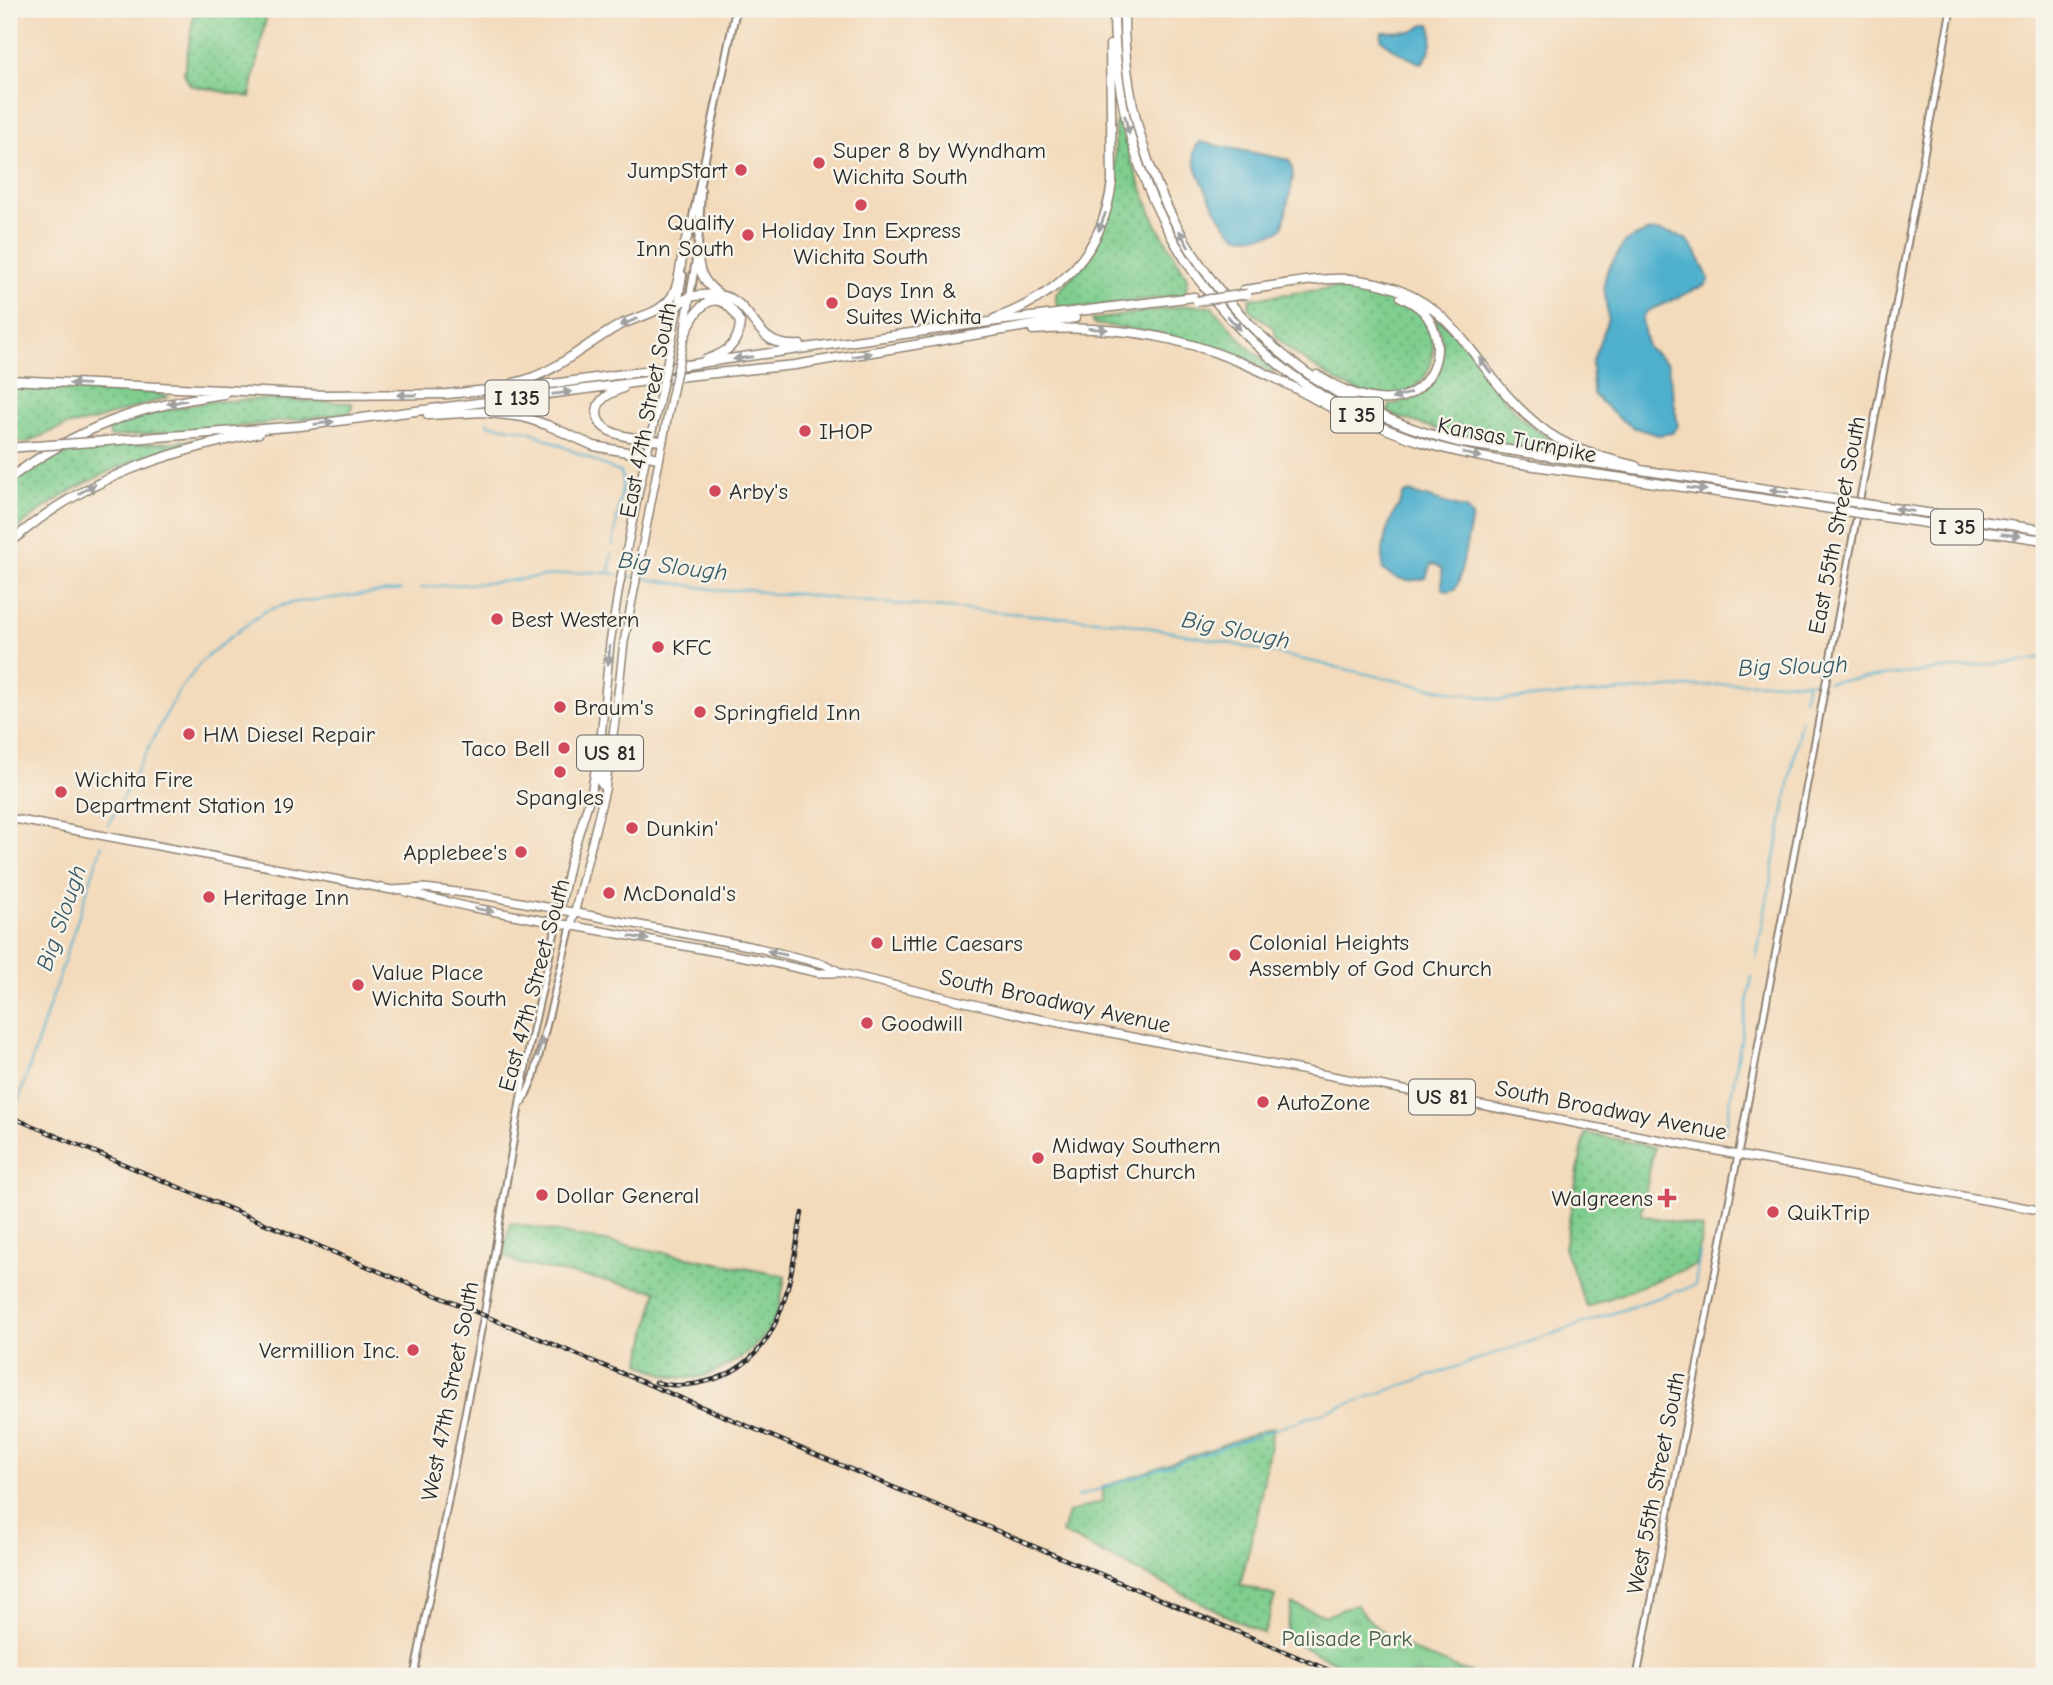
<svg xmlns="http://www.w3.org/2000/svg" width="2053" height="1685" viewBox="0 0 2053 1685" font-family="'Comic Neue',sans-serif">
	<defs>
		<pattern id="grass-dots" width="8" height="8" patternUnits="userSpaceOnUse" patternTransform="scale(1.75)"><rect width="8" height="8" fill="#7fce8f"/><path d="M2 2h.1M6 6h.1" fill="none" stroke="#68a775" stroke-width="1.8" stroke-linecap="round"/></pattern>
		<pattern id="park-tufts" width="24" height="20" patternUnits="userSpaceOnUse" patternTransform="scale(1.75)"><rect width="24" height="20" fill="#7fce8f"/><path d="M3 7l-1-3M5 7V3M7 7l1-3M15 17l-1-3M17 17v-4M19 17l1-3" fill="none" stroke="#68a775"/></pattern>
	</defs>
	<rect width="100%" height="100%" fill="#f7f3e8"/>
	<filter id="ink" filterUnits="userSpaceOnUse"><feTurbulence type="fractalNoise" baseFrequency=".0143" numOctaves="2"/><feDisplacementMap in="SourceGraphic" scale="14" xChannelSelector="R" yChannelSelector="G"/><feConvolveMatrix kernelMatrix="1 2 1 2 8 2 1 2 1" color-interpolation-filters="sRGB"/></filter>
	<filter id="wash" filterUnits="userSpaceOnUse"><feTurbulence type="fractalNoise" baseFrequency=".00686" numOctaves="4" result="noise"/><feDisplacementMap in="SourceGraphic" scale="28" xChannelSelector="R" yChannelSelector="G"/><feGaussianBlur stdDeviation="1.57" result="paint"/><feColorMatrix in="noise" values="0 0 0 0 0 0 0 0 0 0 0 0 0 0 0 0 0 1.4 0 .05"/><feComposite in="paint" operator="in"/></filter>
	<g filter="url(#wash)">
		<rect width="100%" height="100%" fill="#f3dabb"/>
		<path fill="url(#grass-dots)" stroke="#557c5d" stroke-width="2" d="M195 9H268L250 97 190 85 184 73Z
			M1115 123H1120L1131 161 1156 224 1187 277 1186 294 1093 307 1059 308 1056 301V294L1084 263 1095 245 1115 175Z
			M1333 288C1361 288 1399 293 1420 314 1444 338 1434 390 1396 395 1368 399 1344 387 1321 371 1304 360 1288 350 1275 335V329L1249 309 1250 299Z
			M1190 305 1212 307 1249 348 1274 369V373C1211 343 1161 332 1093 324L1092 320Z
			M1434 316C1463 332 1484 375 1505 400 1520 419 1540 433 1560 446V451L1551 453 1461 437 1387 413 1390 405C1420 400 1446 376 1442 342 1441 333 1436 324 1434 316Z
			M9 387 158 393 168 397 93 421 65 426 27 442 9 443Z
			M261 399 352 403V409L349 413 244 426 110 437 109 426 156 412 206 402Z
			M200 440C131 459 61 487 9 537V485L57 450Z
			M1585 1133 1654 1147 1641 1215 1703 1228 1696 1265 1587 1307 1564 1248Z
			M511 1223 785 1276C782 1294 779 1316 767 1332 752 1354 714 1379 685 1378 669 1378 653 1370 640 1363L657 1291 520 1264 503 1255Z
			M1273 1427 1257 1517 1240 1585 1275 1596 1264 1634 1062 1533 1068 1513 1103 1501V1487Z"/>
		<path fill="url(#park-tufts)" stroke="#557c5d" stroke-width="2" d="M1292 1604 1326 1616 1356 1604C1384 1645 1435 1660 1480 1676H1366L1285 1639Z"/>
		<path fill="#50b0ce" stroke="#3e6e7c" stroke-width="2" d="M1425 24H1430C1435 36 1431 53 1422 63 1417 63 1386 46 1381 39L1382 32 1415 31Z
			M1200 142 1289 160C1297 174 1290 192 1287 207 1284 227 1284 233 1263 235 1255 236 1244 239 1237 235 1222 228 1195 172 1194 156 1193 150 1196 146 1200 142Z
			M1648 231C1693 232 1691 243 1709 279L1705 285 1646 312 1642 320 1647 347 1668 364 1678 426 1672 433 1658 435 1635 428 1618 418 1593 394 1592 363 1608 319 1604 284 1607 271 1625 242Z
			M1409 492 1466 509 1472 517 1459 581 1455 589 1448 591 1442 588V569L1437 565 1431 564 1426 578C1411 583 1395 580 1383 570 1382 554 1384 535 1391 520 1394 511 1401 505 1403 495Z"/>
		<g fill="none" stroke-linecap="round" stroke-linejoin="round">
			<path stroke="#50b0ce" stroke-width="2" d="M488 420 487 424 529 431 621 473 623 481 613 545
				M609 573 612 553
				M623 575 635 577
				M640 578 726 591 747 589 779 595 792 593 846 600 1120 622 1220 641 1416 685 1499 700 1742 683 1823 682
				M420 588C446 584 471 585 497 582 531 579 584 568 617 574
				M1828 682 2031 660 2044 657
				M1804 698 1807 682
				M108 825 178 692 202 661 229 638 265 611 290 603 401 590
				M1756 959 1801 720
				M9 1120 16 1108 102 845
				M1725 1132 1752 976
				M1077 1497 1695 1285 1700 1252"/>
		</g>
	</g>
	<g filter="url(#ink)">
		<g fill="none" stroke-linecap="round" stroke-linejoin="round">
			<defs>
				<path id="tertiary" d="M523 1102 534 1076 571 926
					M414 1676 484 1315 529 1048 557 923
					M1637 1676 1738 1155 1951 9"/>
				<path id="secondary" d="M689 236 736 9
					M690 296 698 248 701 190
					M678 305 683 275"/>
				<path id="primary" d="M685 330 690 296
					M672 339 678 305
					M601 738 606 748 600 782 605 790
					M9 818 392 890 424 888 489 896 759 948 824 964 842 973 1024 1016 1738 1155 2044 1211
					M406 892 469 907 756 959 819 973H838
					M557 923 570 862 591 794 601 738 610 643 619 587 646 456 658 406
					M571 926 605 790 615 721 624 642 670 404"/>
				<path id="motorway" d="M1114 9C1114 98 1137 184 1185 259 1241 347 1328 414 1428 444 1488 462 1552 468 1615 477 1692 488 1768 500 1845 511
					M1124 9C1121 217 1260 395 1462 443L1846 501
					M698 248C697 268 702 282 719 294
					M1244 290C1278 286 1315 277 1350 279 1460 289 1467 368 1538 425 1566 449 1601 457 1636 466
					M678 305C686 297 692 296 703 295 761 289 744 350 800 345
					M994 319C1059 295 1103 254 1112 182L1110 45
					M1033 330C1100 325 1169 333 1232 359 1274 375 1313 398 1352 419
					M684 338C695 307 717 280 740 322 739 345 726 353 705 360
					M1317 375C1339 389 1372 404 1398 398 1432 391 1447 349 1430 321 1424 309 1413 303 1401 297
					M9 380 325 395 447 394 560 383 981 323 1194 297
					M514 383C553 375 583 346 618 326 635 317 657 315 670 299 683 281 679 253 689 232
					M623 388C611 393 597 398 597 413 597 438 644 439 662 441
					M428 415 483 412 523 417 547 425 594 446 659 458
					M93 442 300 426 686 376 795 365 1075 318
					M9 448 21 447
					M9 479C76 428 141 405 224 394
					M1872 505 2044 530
					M1870 515 2044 540
					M9 544C78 480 168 451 259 433"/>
			</defs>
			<use href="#tertiary" stroke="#8f8273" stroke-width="9"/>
			<use href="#secondary" stroke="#8f8273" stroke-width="10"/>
			<use href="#primary" stroke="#8f8273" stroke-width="10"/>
			<use href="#motorway" stroke="#8f8273" stroke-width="11"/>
			<use href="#tertiary" stroke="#fff" stroke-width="5"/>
			<use href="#secondary" stroke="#fff" stroke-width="6"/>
			<use href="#primary" stroke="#fff" stroke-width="7"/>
			<use href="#motorway" stroke="#fff" stroke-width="8"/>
			<defs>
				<path id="rail" d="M9 1116 1343 1676
					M656 1382C675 1388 696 1385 715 1379 786 1355 790 1276 802 1213"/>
			</defs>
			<use href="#rail" stroke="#2b2b2b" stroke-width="4.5"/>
			<use href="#rail" stroke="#f7f3e8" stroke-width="2" stroke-dasharray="5" stroke-linecap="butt"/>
			<defs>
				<path id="primary-bridge" d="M670 404 684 338
					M658 406 672 339"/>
				<path id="motorway-bridge" d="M1197 301 1247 294
					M21 447 93 442
					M1846 501 1872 505
					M1845 511 1870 515"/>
			</defs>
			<use href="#primary-bridge" stroke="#8f8273" stroke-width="10" stroke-linecap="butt"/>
			<use href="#motorway-bridge" stroke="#8f8273" stroke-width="11" stroke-linecap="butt"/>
			<use href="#primary-bridge" stroke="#fff" stroke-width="7"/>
			<use href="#motorway-bridge" stroke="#fff" stroke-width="8"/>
		</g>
		<defs><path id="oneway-solid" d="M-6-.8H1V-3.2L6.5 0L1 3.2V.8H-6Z" transform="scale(1.75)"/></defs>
		<g fill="#a0a0a0">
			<use href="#oneway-solid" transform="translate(1127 125) rotate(77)"/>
			<use href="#oneway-solid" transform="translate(1102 222) rotate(111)"/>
			<use href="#oneway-solid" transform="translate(1184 239) rotate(-119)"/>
			<use href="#oneway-solid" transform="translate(629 322) rotate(158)"/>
			<use href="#oneway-solid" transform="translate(1234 323) rotate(47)"/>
			<use href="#oneway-solid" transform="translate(1098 329) rotate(3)"/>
			<use href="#oneway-solid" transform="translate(862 355) rotate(-9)"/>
			<use href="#oneway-solid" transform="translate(743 358) rotate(172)"/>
			<use href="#oneway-solid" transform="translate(1485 365) rotate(-127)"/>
			<use href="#oneway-solid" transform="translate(79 384) rotate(-178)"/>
			<use href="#oneway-solid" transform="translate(562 393) rotate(-7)"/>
			<use href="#oneway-solid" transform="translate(407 395) rotate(180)"/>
			<use href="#oneway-solid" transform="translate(1401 396) rotate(163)"/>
			<use href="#oneway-solid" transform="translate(177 402) rotate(170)"/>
			<use href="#oneway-solid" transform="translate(324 423) rotate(-7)"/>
			<use href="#oneway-solid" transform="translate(1472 455) rotate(12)"/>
			<use href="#oneway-solid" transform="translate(87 489) rotate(-29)"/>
			<use href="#oneway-solid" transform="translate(1697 489) rotate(8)"/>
			<use href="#oneway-solid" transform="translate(1779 491) rotate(-172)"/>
			<use href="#oneway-solid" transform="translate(1904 510) rotate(-172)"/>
			<use href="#oneway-solid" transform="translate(2011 535) rotate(8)"/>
			<use href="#oneway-solid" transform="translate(609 655) rotate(95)"/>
			<use href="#oneway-solid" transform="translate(484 910) rotate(10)"/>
			<use href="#oneway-solid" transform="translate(639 938) rotate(10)"/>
			<use href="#oneway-solid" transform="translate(777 953) rotate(-167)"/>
			<use href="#oneway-solid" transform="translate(540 1047) rotate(-77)"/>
		</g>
	</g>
	<g fill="#d1495b" stroke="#f7f3e8" stroke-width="2.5">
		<circle cx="819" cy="163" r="7"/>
		<circle cx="741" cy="170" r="7"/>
		<circle cx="861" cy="205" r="7"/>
		<circle cx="748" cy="235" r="7"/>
		<circle cx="832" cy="303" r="7"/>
		<circle cx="805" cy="431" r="7"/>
		<circle cx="715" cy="491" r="7"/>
		<circle cx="497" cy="619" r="7"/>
		<circle cx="658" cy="647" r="7"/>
		<circle cx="560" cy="707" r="7"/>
		<circle cx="700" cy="712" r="7"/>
		<circle cx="189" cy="734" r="7"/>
		<circle cx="564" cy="748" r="7"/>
		<circle cx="560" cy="772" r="7"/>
		<circle cx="61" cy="792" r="7"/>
		<circle cx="632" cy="828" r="7"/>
		<circle cx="521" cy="852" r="7"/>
		<circle cx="609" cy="893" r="7"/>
		<circle cx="209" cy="897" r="7"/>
		<circle cx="877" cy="943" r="7"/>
		<circle cx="1235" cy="955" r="7"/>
		<circle cx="358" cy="985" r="7"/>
		<circle cx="867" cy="1023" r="7"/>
		<circle cx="1263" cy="1102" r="7"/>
		<circle cx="1038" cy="1158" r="7"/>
		<circle cx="542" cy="1195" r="7"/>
		<path d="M1663.5 1187.5h7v7h7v7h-7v7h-7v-7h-7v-7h7z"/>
		<circle cx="1773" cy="1212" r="7"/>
		<circle cx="413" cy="1350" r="7"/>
	</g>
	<g text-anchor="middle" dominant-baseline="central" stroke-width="5" stroke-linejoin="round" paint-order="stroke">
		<g fill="#f7f3e8" stroke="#686764" stroke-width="2">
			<rect x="485.5" y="380.5" width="63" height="35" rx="5"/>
			<rect x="1331" y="397.5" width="52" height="35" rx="5"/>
			<rect x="1931" y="509.5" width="52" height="35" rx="5"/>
			<rect x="577" y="735.5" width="66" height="35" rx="5"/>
			<rect x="1409" y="1079.5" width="66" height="35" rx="5"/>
		</g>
		<g font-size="21" font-weight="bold" fill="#2b2b2b">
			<text x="517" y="398">I 135</text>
			<text x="1357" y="415">I 35</text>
			<text x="1957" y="527">I 35</text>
			<text x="610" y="753">US 81</text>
			<text x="1442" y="1097">US 81</text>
		</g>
		<g font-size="23" fill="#2b2b2b" stroke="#f7f3e8" text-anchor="start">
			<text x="833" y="150">Super 8 by Wyndham<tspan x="833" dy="26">Wichita South</tspan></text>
			<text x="727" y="170" text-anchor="end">JumpStart</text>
			<text x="734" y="222" text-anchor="end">Quality<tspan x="734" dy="26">Inn South</tspan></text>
			<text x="861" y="230" text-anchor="middle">Holiday Inn Express<tspan x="861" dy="26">Wichita South</tspan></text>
			<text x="846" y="290">Days Inn &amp;<tspan x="846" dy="26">Suites Wichita</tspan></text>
			<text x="819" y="431">IHOP</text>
			<text x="729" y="491">Arby's</text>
			<text x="511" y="619">Best Western</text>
			<text x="672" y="647">KFC</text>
			<text x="574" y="707">Braum's</text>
			<text x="714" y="712">Springfield Inn</text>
			<text x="203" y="734">HM Diesel Repair</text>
			<text x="550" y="748" text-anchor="end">Taco Bell</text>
			<text x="75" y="779">Wichita Fire<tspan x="75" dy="26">Department Station 19</tspan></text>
			<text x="560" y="797" text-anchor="middle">Spangles</text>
			<text x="646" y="828">Dunkin'</text>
			<text x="507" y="852" text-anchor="end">Applebee's</text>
			<text x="623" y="893">McDonald's</text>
			<text x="223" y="897">Heritage Inn</text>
			<text x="1249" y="942">Colonial Heights<tspan x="1249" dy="26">Assembly of God Church</tspan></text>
			<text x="891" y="943">Little Caesars</text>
			<text x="372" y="972">Value Place<tspan x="372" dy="26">Wichita South</tspan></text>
			<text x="881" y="1023">Goodwill</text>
			<text x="1277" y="1102">AutoZone</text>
			<text x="1052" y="1145">Midway Southern<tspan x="1052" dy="26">Baptist Church</tspan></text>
			<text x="556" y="1195">Dollar General</text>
			<text x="1653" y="1198" text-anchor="end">Walgreens</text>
			<text x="1787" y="1212">QuikTrip</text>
			<text x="399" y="1350" text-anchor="end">Vermillion Inc.</text>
		</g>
		<g font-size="23" fill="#2b2b2b" stroke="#f7f3e8">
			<text transform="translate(648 410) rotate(-79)">East 47th Street South</text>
			<text transform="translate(1517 440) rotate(11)">Kansas Turnpike</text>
			<text transform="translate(1837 525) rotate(-79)">East 55th Street South</text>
			<text transform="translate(534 985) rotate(-75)">East 47th Street South</text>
			<text transform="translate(1055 1001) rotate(12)">South Broadway Avenue</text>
			<text transform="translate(1611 1110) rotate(11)">South Broadway Avenue</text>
			<text transform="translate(450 1391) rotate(-79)">West 47th Street South</text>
			<text transform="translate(1656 1483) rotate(-79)">West 55th Street South</text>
		</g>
		<g font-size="23" fill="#445c49" stroke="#f7f3e8">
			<text x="1347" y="1638">Palisade Park</text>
		</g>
		<g font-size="24" font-style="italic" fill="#385a64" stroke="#f7f3e8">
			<text transform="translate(673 566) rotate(7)">Big Slough</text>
			<text transform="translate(1236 630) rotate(12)">Big Slough</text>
			<text transform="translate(1793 666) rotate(-2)">Big Slough</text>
			<text transform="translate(61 918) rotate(-71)">Big Slough</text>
		</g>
	</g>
	<rect width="2053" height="1685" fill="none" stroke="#f7f3e8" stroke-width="35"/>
</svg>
